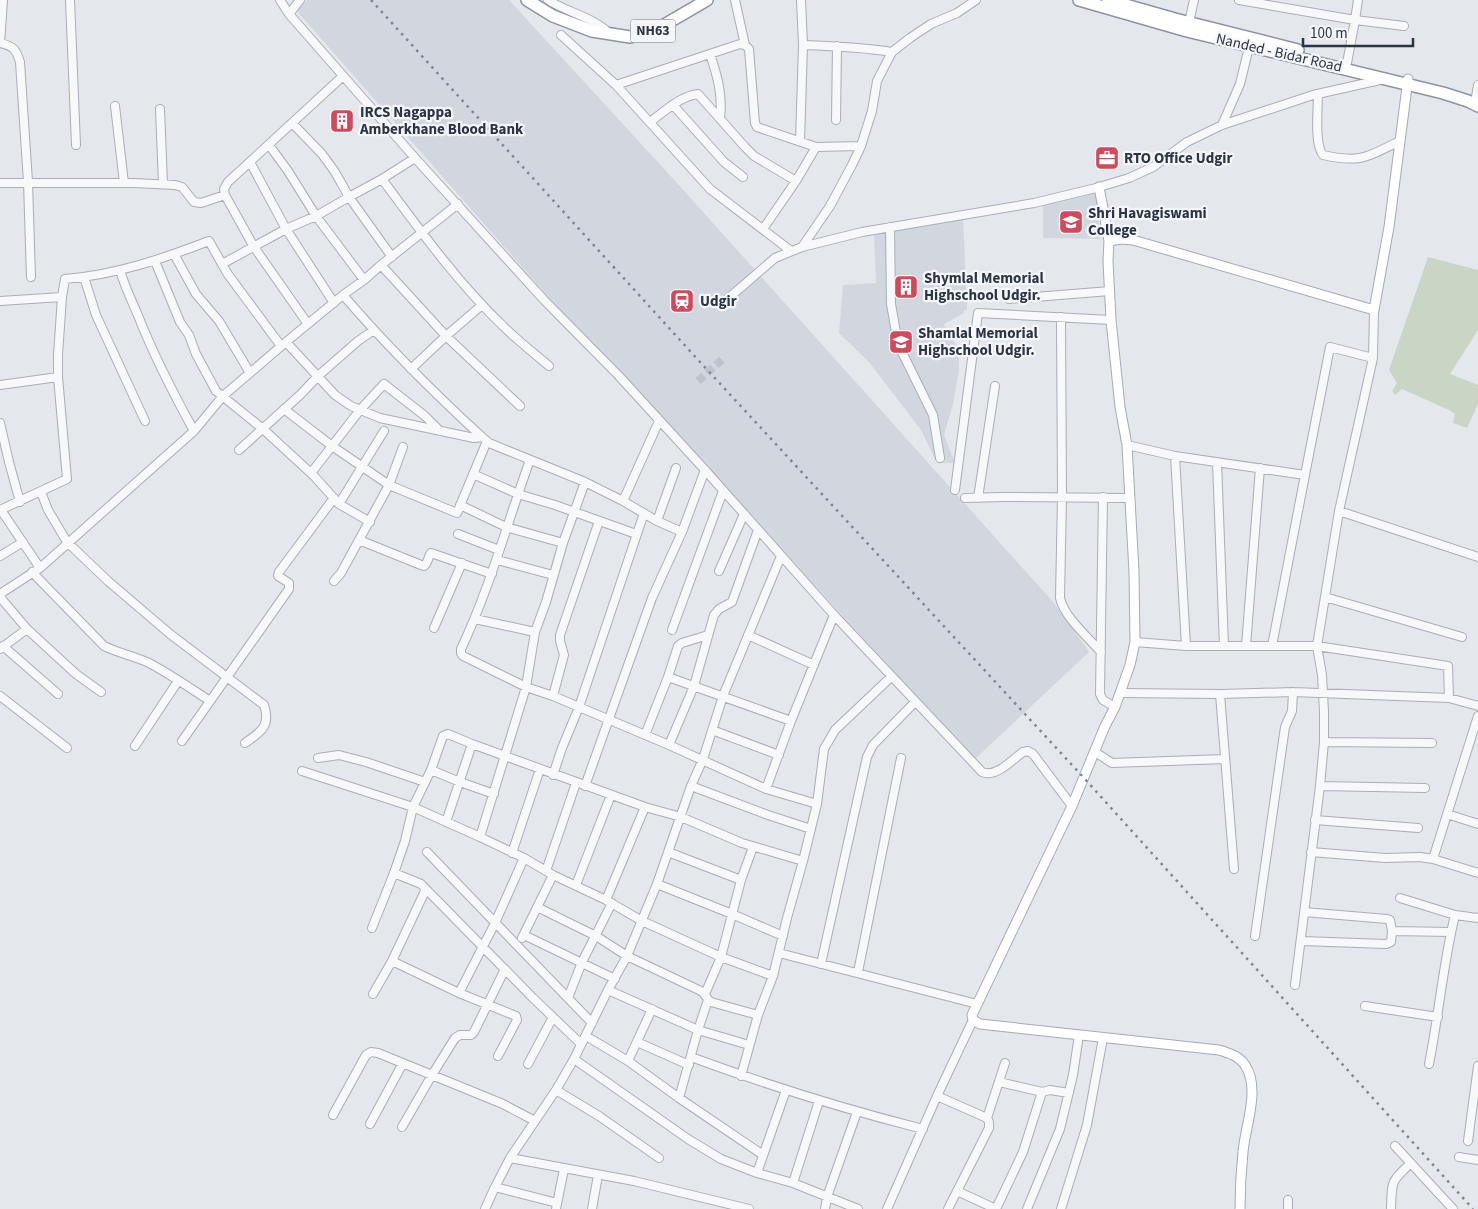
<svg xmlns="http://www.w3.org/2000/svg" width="1478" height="1209" viewBox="0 0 1478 1209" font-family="'Source Sans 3',sans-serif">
	<rect width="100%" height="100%" fill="#e4e7ec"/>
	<path fill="#d2d6de" d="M307 0H509L677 183 1054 603 1089 652 975 759 552 301 296 10Z
		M1096 192 1101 239 1043 238V205Z
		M963 218 967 310H964V313L944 324 959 350V370L953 404 944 435 955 463H937L921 430 869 362 839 333 843 285 876 283 874 233Z"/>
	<path fill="#c9d6c5" d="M1428 257 1478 270V330L1450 374 1478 385V404L1467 428 1453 423 1455 414 1449 410 1402 389 1395 395 1392 391 1397 383 1389 370Z"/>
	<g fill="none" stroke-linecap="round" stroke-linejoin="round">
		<path stroke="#bfc3cb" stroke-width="8" stroke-dasharray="8 4" stroke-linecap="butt" d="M698 381 724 358"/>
		<defs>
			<path id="minor" d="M3 0 0 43C13 46 16 49 20 62L28 182 31 277
				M70 0 76 145
				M280 0 289 14 415 158 544 300 618 375 705 470 834 615 982 772C996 778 1012 760 1023 752L1028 751 1033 754 1072 806
				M548 0C568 13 594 17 611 35
				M735 0 745 45
				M1239 0 1355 20 1347 63
				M1358 0 1355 20 1404 26
				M289 14 300 0
				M1188 27 1194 0
				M561 35 616 85 710 189 791 251
				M803 45C833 46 862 47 892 52
				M710 54C717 75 723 95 720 118
				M616 85 740 44 745 45 749 49 755 123 757 127 816 147 861 146
				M1318 94C1318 108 1314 145 1323 155 1336 158 1354 161 1367 156 1377 153 1389 146 1400 141
				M1476 97 1478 85
				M673 105 724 162 743 177
				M115 106 124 183
				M160 109 163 184
				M836 120 837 46
				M650 122C664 112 680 96 698 94L745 147 754 156 796 181
				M292 123 322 154 335 172 349 197 392 257
				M1222 125 1240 84 1250 43
				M800 141 803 45 801 0
				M269 145 288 171 316 216 364 280
				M250 162 286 229 334 303
				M382 179C419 229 458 283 503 326 518 341 534 353 549 366
				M0 183H134L175 185 182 187 194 202 201 203 225 195
				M890 227 891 304 898 344 933 415 940 458
				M763 229 796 181 816 147
				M802 247 830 206 852 165 861 146 872 111 877 81 892 52 910 38 931 24 957 13 976 0
				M174 254 196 294 219 321 250 373
				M155 261 180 322 189 335 196 354 216 391 263 429 314 476 339 504 370 522
				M222 264 286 229 316 216 349 197 382 179 415 158
				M381 265 446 336 520 406
				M120 270C124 285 131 299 137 313 153 354 173 393 194 431
				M84 277 96 315 145 421
				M343 295C386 345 433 392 482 437L489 443 585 482 623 501 657 521
				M1009 299 1110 291
				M0 301 62 297
				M716 303 724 302 775 258 802 247 862 232 1034 203 1096 188 1129 178 1153 167 1187 142 1222 125 1313 95 1380 80
				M1061 317 1062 497 1060 598C1064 617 1088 637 1101 652
				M308 324 254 247 225 195 224 189 228 182 343 76
				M286 342 335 395 351 406 380 418 474 438 482 437
				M411 369 446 336 482 305
				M0 385 58 377
				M284 409 332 446 389 485 457 513 487 441
				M0 423 9 462 20 502
				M1127 445 1175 456 1305 475 1330 347 1373 358
				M239 450 300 395 318 376 358 341 374 330
				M1175 456 1186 646
				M530 460C507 523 490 588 461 649V653L463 656 526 687 553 696 669 745 766 789 817 804
				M1217 462 1224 646
				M676 468 657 521 682 532
				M311 473 360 410 384 384 425 416 440 431
				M473 474 518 494 555 505 636 534
				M955 490 978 313 1111 320
				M41 492 48 510 67 542 108 581 170 634 264 705C271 726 261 732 245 743
				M1103 497 1100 694 1103 700 1115 707
				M965 498 1003 497 1129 498
				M978 498 995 386
				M623 501 659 421
				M339 504 384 431
				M460 505 506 527 563 543
				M0 510 67 479 58 377V355L62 297 65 279C115 275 162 259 209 241L227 273 281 346
				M1 510 40 568
				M1339 511 1478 557
				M458 534 499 550
				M359 540 421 565 424 566C428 563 428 557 431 553L492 574
				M0 556 23 542
				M497 560 553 575
				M719 571 744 514
				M32 572 104 646C118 653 134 656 149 663 170 674 190 688 210 701
				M334 581 341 573 389 485 403 447
				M0 594 40 568 194 431 223 396 286 342 343 295 364 280 381 265 458 204
				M0 597 27 629 76 674 101 692
				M1325 597 1462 637
				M475 619 535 632
				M434 628 462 563
				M672 630 723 491
				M748 635 814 665
				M1135 642 1186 646H1317L1448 666 1449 698
				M3 646 58 694
				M1246 646 1260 468
				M1272 646 1305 475
				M0 649 27 629
				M668 677 791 721
				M1120 693 1220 694 1293 692 1449 698 1478 706
				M1220 694 1234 869
				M0 696 67 748
				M553 696 564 655 560 641V635L599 521
				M712 730 779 755
				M645 735 668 677 678 646 682 643 708 635
				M182 741 289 589V583L278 576 279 572 334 498
				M1324 742 1432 743
				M669 745 694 686 714 615 719 609 732 602 758 530
				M135 746 178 681
				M1095 752 1112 763 1225 759
				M318 758 339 755 366 762 425 782
				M431 770 460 782 494 794
				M302 771 413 807 480 837 524 858 553 875 606 900 642 921 721 957 773 976
				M553 775 562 748 579 707 644 513
				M585 786 652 598 682 532 705 470
				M691 786 768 815 811 829
				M1320 786 1425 788
				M766 789 791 721 834 615
				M1447 814 1478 824
				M1315 820 1418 828
				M446 822 472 744 645 807 681 817 742 843 803 861
				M480 837 526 687 535 632 546 602 563 543 585 482
				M427 852 592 1023
				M668 852 741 880
				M1311 852 1385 858 1420 857 1433 859 1478 873
				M512 853 540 769
				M1433 859 1478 716
				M546 871 576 783
				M394 873 421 884 533 998 581 1044
				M657 884 732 914 783 936
				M576 885 611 795
				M1400 898 1455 915 1478 918
				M606 900 645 807
				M537 907 596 936 627 956 701 991C706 994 706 999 711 1002L758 1015
				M1304 912 1387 919 1390 920 1392 931
				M372 928 394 873 405 841 413 807 431 770 443 736 448 734 472 744
				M524 935 615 979
				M1255 936 1285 727 1292 711 1293 692
				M522 938 553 875
				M1301 941 1386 944 1391 942 1392 931 1451 932
				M779 953 977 1004
				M392 961 459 993 516 1016 517 1020 498 1056
				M821 964 867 757 873 745 915 702
				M858 972 901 758
				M1295 985 1320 786 1324 742V712L1322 675 1317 646 1339 511 1373 358 1374 310
				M608 990 698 1030 749 1045
				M459 993 495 923 524 858
				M373 994 392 961 426 889
				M705 994 721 957 741 880 753 847
				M568 998 582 962 612 903
				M1365 1006 1438 1017
				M586 1036 628 1061 679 1098 763 1155
				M637 1042 689 1065
				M691 1057C767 1085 844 1109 923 1129
				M574 1059 688 1139 721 1159 757 1173 793 1183 858 1209
				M628 1061 652 1009
				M528 1064 553 1017
				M1429 1064C1439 1014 1443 964 1455 915
				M741 1076 758 1015 773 976 787 918 803 861 817 804 824 749 835 730 891 677
				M999 1082 1042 1092
				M556 1090 599 1116 659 1158
				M937 1096 987 1118 989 1122V1128L948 1209
				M679 1098 698 1030 708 1000
				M333 1115 366 1055 371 1052 378 1053 503 1104 535 1121
				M987 1118 1005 1063
				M370 1124 403 1063
				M402 1127 432 1075 455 1038 460 1035H471L474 1032 505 969
				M1468 1141 1478 1066
				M1395 1146 1453 1209
				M1459 1157 1478 1160
				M510 1158 634 1181 749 1209
				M757 1173 786 1090
				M793 1183 819 1101
				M495 1187 557 1203
				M957 1191 996 1209
				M1288 1200V1209
				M485 1209 495 1187 510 1158 556 1090 574 1059 608 990 627 956 657 884 691 786 703 759 723 696 781 556
				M556 1209 564 1169
				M592 1209 598 1175
				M825 1209 827 1197 857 1112
				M887 1209 937 1096 973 1020
				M996 1209 1023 1152 1042 1092 1050 1090 1069 1093
				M1027 1209 1060 1129 1073 1075 1079 1035
				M1061 1209 1087 1125 1103 1038
				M1391 1209C1392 1182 1390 1182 1411 1163"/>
			<path id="major" d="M1099 187 1109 241
				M1240 1209C1240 1190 1241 1171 1243 1152 1245 1126 1261 1089 1245 1065 1239 1056 1229 1053 1219 1050L980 1024 973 1020 972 1015 1072 806 1105 726 1115 707 1130 665 1135 642 1134 572 1127 445 1120 407 1111 320 1108 261 1109 241 1122 239 1133 240 1374 310 1389 227 1408 79"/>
			<path id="highway" d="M527 0 553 16 592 31 630 37 652 32 707 0
				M1079 0 1187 31 1443 93 1468 101 1478 106
				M1108 0 1175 19 1298 50"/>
		</defs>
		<use href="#minor" stroke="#a9aeb7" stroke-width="10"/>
		<use href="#major" stroke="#a3abb8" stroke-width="11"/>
		<use href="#highway" stroke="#8b94a3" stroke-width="14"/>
		<use href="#minor" stroke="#f7f8fa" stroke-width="8"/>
		<use href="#major" stroke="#fff" stroke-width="9"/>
		<use href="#highway" stroke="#fff" stroke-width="11"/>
		<path stroke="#7d8696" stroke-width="2.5" stroke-dasharray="2.5 5" stroke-linecap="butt" d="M371 0 689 350 1084 778 1473 1209"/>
	</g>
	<defs>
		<symbol id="building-square" viewBox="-11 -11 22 22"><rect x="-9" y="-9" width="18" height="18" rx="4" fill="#d1495b" stroke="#f4f6f9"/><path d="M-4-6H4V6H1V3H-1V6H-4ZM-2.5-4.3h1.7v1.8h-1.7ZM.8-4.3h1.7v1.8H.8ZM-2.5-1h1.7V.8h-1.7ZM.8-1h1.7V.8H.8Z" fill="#fff"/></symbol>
		<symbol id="office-square" viewBox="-11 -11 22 22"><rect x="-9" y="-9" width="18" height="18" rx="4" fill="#d1495b" stroke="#f4f6f9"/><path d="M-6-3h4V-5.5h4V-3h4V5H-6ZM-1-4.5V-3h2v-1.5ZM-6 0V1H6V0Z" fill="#fff"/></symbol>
		<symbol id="university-square" viewBox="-11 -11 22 22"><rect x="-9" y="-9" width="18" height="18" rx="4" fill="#d1495b" stroke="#f4f6f9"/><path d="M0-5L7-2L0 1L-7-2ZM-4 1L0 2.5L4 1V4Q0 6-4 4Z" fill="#fff"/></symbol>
		<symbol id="station-square" viewBox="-11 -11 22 22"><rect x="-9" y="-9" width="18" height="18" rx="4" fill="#d1495b" stroke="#f4f6f9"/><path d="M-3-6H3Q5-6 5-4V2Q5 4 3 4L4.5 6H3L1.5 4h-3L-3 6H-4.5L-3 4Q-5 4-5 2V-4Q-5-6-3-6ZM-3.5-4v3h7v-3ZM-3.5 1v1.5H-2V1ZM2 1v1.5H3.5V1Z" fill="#fff"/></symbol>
		<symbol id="school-square" viewBox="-11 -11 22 22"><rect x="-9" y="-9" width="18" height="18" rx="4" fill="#d1495b" stroke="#f4f6f9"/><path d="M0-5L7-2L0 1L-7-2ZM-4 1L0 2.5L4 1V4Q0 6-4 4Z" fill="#fff"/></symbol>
	</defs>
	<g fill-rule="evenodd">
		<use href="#building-square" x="328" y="107" width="28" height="28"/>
		<use href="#office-square" x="1093" y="144" width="28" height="28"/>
		<use href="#university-square" x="1057" y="208" width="28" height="28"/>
		<use href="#building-square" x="892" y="273" width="28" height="28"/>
		<use href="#station-square" x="668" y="287" width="28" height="28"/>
		<use href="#school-square" x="887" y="328" width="28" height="28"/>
	</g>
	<g text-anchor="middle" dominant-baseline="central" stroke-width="4.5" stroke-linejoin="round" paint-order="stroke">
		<rect fill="#f4f6f9" stroke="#676e7b" stroke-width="1" x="630.5" y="19.5" width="45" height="23" rx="4"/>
		<g font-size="14" font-weight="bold" fill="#2b3445">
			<text x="653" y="31">NH63</text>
		</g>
		<g font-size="15" fill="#2b3445" stroke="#f4f6f9">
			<text transform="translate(1279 53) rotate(13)">Nanded - Bidar Road</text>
		</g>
		<g font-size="15" font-weight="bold" fill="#2b3445" stroke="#f4f6f9" text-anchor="start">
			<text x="360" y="112">IRCS Nagappa<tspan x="360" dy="17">Amberkhane Blood Bank</tspan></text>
			<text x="1124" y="158">RTO Office Udgir</text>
			<text x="1088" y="213">Shri Havagiswami<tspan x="1088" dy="17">College</tspan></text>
			<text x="924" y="278">Shymlal Memorial<tspan x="924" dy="17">Highschool Udgir.</tspan></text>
			<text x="700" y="301">Udgir</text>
			<text x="918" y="333">Shamlal Memorial<tspan x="918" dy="17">Highschool Udgir.</tspan></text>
		</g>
	</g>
	<path d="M1303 38v8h110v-8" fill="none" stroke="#2b3445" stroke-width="2.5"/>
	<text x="1310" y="38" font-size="15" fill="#2b3445" stroke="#f4f6f9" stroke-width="4" paint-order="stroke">100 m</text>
</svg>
